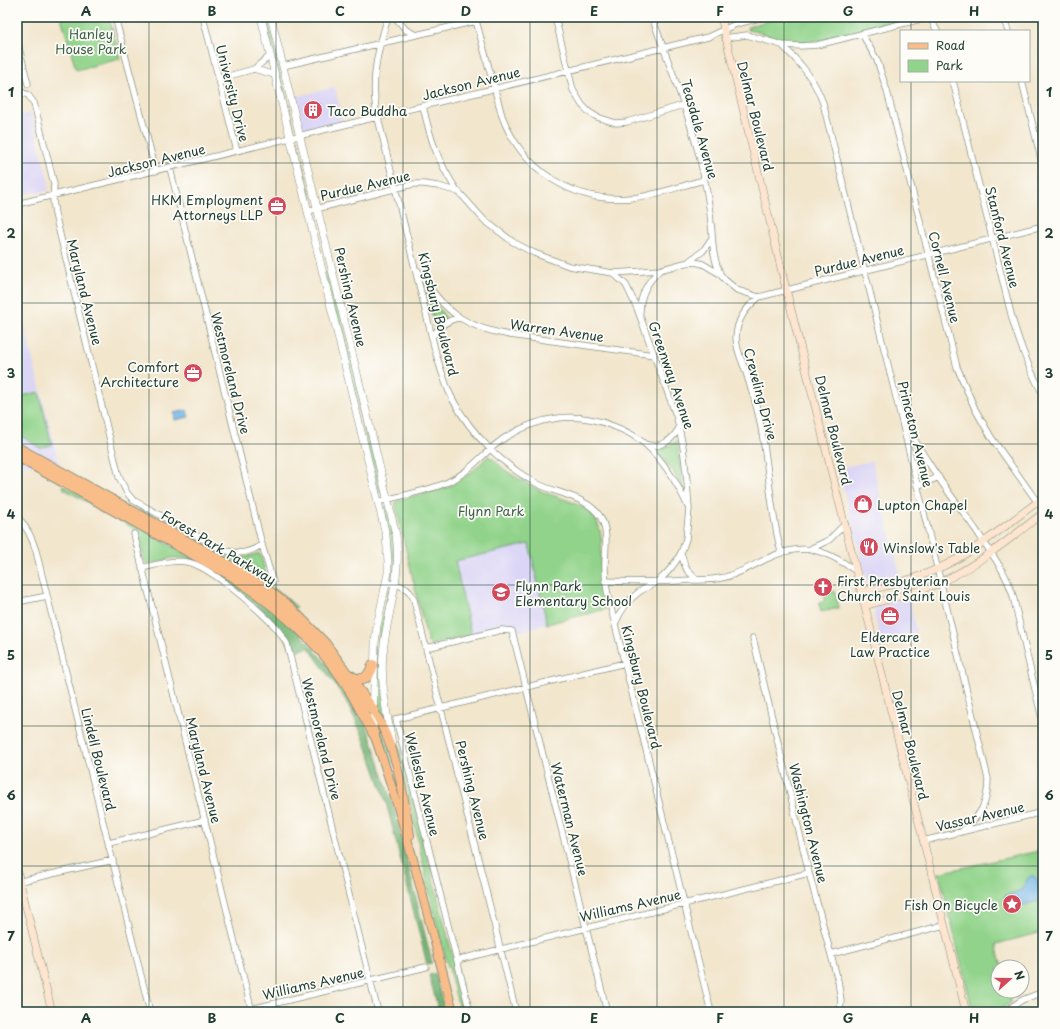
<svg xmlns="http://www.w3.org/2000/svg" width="1060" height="1029" viewBox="0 0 1060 1029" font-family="'Playpen Sans',sans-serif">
	<rect width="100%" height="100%" fill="#fdfcf7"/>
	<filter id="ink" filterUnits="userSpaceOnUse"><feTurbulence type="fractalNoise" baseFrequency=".025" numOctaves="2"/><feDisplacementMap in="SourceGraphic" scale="8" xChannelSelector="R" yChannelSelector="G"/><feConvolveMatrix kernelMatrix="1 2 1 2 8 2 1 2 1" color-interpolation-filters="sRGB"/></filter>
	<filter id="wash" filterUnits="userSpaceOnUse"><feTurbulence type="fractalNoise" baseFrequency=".012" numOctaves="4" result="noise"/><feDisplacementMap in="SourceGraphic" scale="16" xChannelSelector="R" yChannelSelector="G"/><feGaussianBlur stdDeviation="0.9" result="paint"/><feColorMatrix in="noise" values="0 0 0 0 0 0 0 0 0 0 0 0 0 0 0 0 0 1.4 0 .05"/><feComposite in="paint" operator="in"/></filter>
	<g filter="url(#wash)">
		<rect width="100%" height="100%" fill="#f2e6cd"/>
		<path fill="#dcd6f6" d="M335 87 343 122 304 130 302 127 295 97Z
			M31 113 48 179 49 190 40 193 32 192 17 196V116Z
			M17 297 60 467 25 464 20 472H17Z
			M872 461 901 579 870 587 868 585 838 468Z
			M529 544 547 624 517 632 513 628 506 627 471 635 454 561Z
			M909 597 916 632 881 640 874 615 875 608 878 606Z"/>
		<path fill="#91d38a" stroke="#58885f" d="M61 17H109L120 59 76 70Z
			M263 17H267L293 127 292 129H291Z
			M782 17H918C898 22 879 27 859 32 837 37 815 44 793 41 777 40 764 32 748 30L747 28 750 26Z
			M294 147H298L312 202 311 204H309Z
			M330 272 383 493 382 494 379 492 325 273Z
			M426 290 446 318 439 322 435 328Z
			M39 392 52 445 40 448 21 436 17 431V397Z
			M677 441 683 490 673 471 655 451 664 448Z
			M488 456C495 459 499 465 505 470 515 477 528 484 539 490 554 497 573 500 587 510 608 526 600 554 600 576 600 587 604 598 606 609L547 624 529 544 455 561 471 635 430 645 428 643 395 503C401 496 429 494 440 490 454 485 466 477 477 467 481 464 484 459 488 456Z
			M63 485 227 577 225 580C209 569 193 556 172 558 164 560 156 563 147 564L144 560 136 530 64 489Z
			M130 502 221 553 237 557H246L259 553 261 556 268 583 297 607 295 608 262 581 246 570 129 504Z
			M385 506H386L395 542 394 578 391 576C393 552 388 531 383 508Z
			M390 589H391L383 632 384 718H383L376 707 379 632 388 593Z
			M835 591 839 608 821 612 819 603 825 601 824 594Z
			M391 718H392L455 965 448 967 435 917Z
			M377 721 389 748 404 816 376 727Z
			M1043 850V932L996 944 1002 967H998V991H1008L1011 1002 998 1012H973L939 873Z
			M456 967 467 1012H460L449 969Z"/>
		<path fill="#74b576" stroke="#4a7955" d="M227 577 292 624 336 675 369 732 394 809 432 963 427 964 385 798 362 734 345 699 309 648 292 651 281 629 269 616 225 580Z
			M435 973 445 1012H439L429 975Z"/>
		<path fill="#70b2e5" stroke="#48788c" d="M187 410 189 417 175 420 174 413Z
			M1032 875C1039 878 1043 894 1040 901L1009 908C1005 906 1003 901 1005 896L1021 890 1028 878Z"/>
	</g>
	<g filter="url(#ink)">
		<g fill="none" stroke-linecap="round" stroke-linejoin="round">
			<defs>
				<path id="minor" d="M115 17 156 171
					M203 17 237 151
					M388 17C378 49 371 76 376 110L436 354C441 370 445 385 453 400 472 435 503 466 538 484 558 494 589 497 601 518 609 533 605 550 605 566 605 576 606 585 608 596L711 1012
					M395 17 406 30 416 35
					M475 17 502 116C522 170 573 203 630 198 655 196 680 186 704 180
					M555 17 573 90 582 105 589 112 597 117 616 123 627 122 683 105
					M652 17C669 64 688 111 700 159 705 180 709 201 711 223 713 240 712 257 720 273
					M930 17 937 31
					M1003 17 1008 31
					M862 34 877 60 887 91 957 367 975 409 991 437 1043 510
					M725 38 747 35 782 45 801 46 817 45 929 17
					M17 40 28 84
					M782 45C801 64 814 78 823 103L896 397 988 779C988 805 980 816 961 832
					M283 66 476 21
					M254 69 275 75
					M218 79 254 69 270 56
					M953 81 1012 318C1020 345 1029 370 1043 394
					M1022 81 1043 167
					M17 90 28 95 34 103 54 184 53 200 55 214 119 477 127 493 133 500 217 547C235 555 245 555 262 545
					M423 106C431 142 438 162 458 192
					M170 168 262 545 273 582
					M17 204 708 37 736 24 764 17
					M308 211 413 184H424L438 186 459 192 484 220 513 242 534 253 569 266 613 273 659 270 685 263 695 262 703 264 720 274 725 280 737 290 759 297 1043 226
					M689 261 703 251 712 238
					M418 271C444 311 463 327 510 335L654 355
					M613 273 626 285 637 308 677 418 683 447 687 481 689 509 686 539 681 553 684 563 687 570 697 580
					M759 297C746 308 737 319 736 337 736 350 742 361 746 372 750 386 755 400 758 413 769 459 769 506 781 552
					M640 312C640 296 647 282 659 271
					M432 337C439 327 447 319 460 318
					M903 417C922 458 950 494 976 530 990 552 1006 571 1013 596L1043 723
					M645 444C660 449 672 441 679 428
					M917 486 939 477
					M378 502C401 495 426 492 448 482 471 472 485 450 506 437 541 416 575 411 613 426 624 430 636 436 645 444 665 462 678 484 689 509
					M17 516C27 527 32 537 36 551L150 1012
					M134 534 252 1012
					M812 548 829 540 845 524
					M142 568C156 565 173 559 187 562 209 565 262 612 277 629 281 634 284 639 287 644L378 1012
					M605 581C634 582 662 582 691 580 701 580 711 580 721 578 737 575 752 566 766 559 802 541 825 549 856 571
					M387 583C399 585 409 586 414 600L516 1012
					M17 602 47 596
					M615 624C620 612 628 600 639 592 645 588 652 585 658 581 668 573 675 564 681 553
					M753 638 809 873 838 981 841 1001 840 1012
					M426 648 502 630 512 631 607 1012
					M923 841 1043 812
					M109 843 205 820
					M17 882 113 860
					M892 939 944 925
					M831 954 888 939
					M457 960 809 873
					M251 1009 426 967
					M470 1012 396 719 625 663
					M1004 1012 1022 1000 1043 992"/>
				<path id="tertiary" d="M261 17 386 535 388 562V573L377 626 375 643 373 728
					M271 17 396 535C402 578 387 611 383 653 380 684 387 713 392 744"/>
				<path id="secondary" d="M721 17 786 289 966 1012
					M862 592C887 586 913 580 937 569 976 552 1009 522 1043 498
					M865 606C890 598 917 593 941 582 978 565 1011 538 1043 513
					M17 870 52 1012"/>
				<path id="primary" d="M373 710C397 747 403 792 410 835
					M374 734C406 824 429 920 453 1012"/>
				<path id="motorway" d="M17 448 218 559 263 587 290 608 325 644 373 710
					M17 456 233 576C277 606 317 639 346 683 356 700 365 717 374 734
					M349 675C362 684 369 678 373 665"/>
			</defs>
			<use href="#minor" stroke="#889280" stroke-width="7"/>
			<use href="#tertiary" stroke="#889280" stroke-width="8"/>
			<use href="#secondary" stroke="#889280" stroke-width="8"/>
			<use href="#primary" stroke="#889280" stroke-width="10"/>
			<use href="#motorway" stroke="#889280" stroke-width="12"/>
			<use href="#minor" stroke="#fff" stroke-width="5.5"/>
			<use href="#tertiary" stroke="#fff" stroke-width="7"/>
			<use href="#secondary" stroke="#fde5d0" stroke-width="7"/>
			<use href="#primary" stroke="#f9bd89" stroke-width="8"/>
			<use href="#motorway" stroke="#f9bd89" stroke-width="10"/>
		</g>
	</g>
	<path fill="none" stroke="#1f3d34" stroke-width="1" stroke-opacity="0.55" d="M149 17V1012M276 17V1012M403 17V1012M530 17V1012M657 17V1012M784 17V1012M911 17V31M911 81V1012M17 163H1043M17 303H1043M17 444H1043M17 585H1043M17 726H1043M17 866H1043"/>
	<defs>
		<symbol id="building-disc" viewBox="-11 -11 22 22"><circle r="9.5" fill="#d1495b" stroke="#fdfcf7"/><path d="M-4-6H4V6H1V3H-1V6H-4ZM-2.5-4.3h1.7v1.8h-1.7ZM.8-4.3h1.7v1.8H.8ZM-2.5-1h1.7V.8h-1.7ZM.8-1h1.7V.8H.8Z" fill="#fff"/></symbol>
		<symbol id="office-disc" viewBox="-11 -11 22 22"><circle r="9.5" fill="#d1495b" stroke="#fdfcf7"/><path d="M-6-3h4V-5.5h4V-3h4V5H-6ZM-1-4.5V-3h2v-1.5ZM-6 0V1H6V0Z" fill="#fff"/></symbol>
		<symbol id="shop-disc" viewBox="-11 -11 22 22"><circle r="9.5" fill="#d1495b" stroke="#fdfcf7"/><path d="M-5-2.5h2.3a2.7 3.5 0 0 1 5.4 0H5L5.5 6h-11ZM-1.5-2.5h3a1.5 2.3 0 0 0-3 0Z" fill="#fff"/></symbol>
		<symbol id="restaurant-disc" viewBox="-11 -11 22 22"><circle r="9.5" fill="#d1495b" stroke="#fdfcf7"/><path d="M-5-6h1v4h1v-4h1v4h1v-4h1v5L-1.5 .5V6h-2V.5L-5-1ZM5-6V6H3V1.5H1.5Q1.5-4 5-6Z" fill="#fff"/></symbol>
		<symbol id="church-disc" viewBox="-11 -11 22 22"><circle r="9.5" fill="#d1495b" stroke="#fdfcf7"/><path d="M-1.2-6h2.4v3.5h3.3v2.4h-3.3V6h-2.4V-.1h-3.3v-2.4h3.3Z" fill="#fff"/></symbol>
		<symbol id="school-disc" viewBox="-11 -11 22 22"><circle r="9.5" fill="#d1495b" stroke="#fdfcf7"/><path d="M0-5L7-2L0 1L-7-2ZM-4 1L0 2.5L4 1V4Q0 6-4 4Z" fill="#fff"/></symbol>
		<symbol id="sight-disc" viewBox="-11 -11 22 22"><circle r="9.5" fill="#d1495b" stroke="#fdfcf7"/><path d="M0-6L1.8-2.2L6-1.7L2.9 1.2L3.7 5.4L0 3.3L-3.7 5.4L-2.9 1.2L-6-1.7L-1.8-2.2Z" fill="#fff"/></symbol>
	</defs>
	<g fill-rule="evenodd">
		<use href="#building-disc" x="302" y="99" width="22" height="22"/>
		<use href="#office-disc" x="266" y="195" width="22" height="22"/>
		<use href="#office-disc" x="182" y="362" width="22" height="22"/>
		<use href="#shop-disc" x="852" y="493" width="22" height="22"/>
		<use href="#restaurant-disc" x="858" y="536" width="22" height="22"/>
		<use href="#church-disc" x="812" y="576" width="22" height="22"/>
		<use href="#school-disc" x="490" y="581" width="22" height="22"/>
		<use href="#office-disc" x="879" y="605" width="22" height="22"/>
		<use href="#sight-disc" x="1001" y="893" width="22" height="22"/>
	</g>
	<g text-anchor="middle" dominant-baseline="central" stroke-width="3.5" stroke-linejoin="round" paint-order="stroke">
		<g font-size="13" fill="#3c624a" stroke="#fdfcf7">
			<text x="91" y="33">Hanley<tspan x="91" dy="15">House Park</tspan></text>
			<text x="491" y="510">Flynn Park</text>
		</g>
		<g font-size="13" fill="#1f3d34" stroke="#fdfcf7">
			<text transform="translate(471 83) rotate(-14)">Jackson Avenue</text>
			<text transform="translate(233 93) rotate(76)">University Drive</text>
			<text transform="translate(756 116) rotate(76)">Delmar Boulevard</text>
			<text transform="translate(700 129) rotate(74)">Teasdale Avenue</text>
			<text transform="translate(156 160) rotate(-14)">Jackson Avenue</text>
			<text transform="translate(365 185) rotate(-13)">Purdue Avenue</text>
			<text transform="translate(1003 237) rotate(76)">Stanford Avenue</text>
			<text transform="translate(859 260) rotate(-14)">Purdue Avenue</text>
			<text transform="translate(945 277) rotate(76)">Cornell Avenue</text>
			<text transform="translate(85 292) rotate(76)">Maryland Avenue</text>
			<text transform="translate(351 297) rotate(77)">Pershing Avenue</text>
			<text transform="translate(439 314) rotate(76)">Kingsbury Boulevard</text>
			<text transform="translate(557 330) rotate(8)">Warren Avenue</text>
			<text transform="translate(231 373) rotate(76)">Westmoreland Drive</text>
			<text transform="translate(672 375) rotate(71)">Greenway Avenue</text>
			<text transform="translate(761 394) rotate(75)">Creveling Drive</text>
			<text transform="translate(834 430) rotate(76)">Delmar Boulevard</text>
			<text transform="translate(916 434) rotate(76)">Princeton Avenue</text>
			<text transform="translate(219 547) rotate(31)">Forest Park Parkway</text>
			<text transform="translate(642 687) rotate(76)">Kingsbury Boulevard</text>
			<text transform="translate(322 739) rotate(76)">Westmoreland Drive</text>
			<text transform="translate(911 745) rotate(76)">Delmar Boulevard</text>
			<text transform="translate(99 759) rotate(76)">Lindell Boulevard</text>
			<text transform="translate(204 770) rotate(76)">Maryland Avenue</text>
			<text transform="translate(423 784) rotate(76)">Wellesley Avenue</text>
			<text transform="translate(473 790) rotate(76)">Pershing Avenue</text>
			<text transform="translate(980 816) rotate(-13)">Vassar Avenue</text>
			<text transform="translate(570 819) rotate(76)">Waterman Avenue</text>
			<text transform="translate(809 823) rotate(76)">Washington Avenue</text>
			<text transform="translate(630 905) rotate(-13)">Williams Avenue</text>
			<text transform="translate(313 983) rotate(-13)">Williams Avenue</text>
		</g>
		<g font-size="13" fill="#1f3d34" stroke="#fdfcf7" text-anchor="start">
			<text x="327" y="110">Taco Buddha</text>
			<text x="263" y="199" text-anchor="end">HKM Employment<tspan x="263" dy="15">Attorneys LLP</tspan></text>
			<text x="179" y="366" text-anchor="end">Comfort<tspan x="179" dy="15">Architecture</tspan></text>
			<text x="877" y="504">Lupton Chapel</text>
			<text x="883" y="547">Winslow's Table</text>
			<text x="837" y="580">First Presbyterian<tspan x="837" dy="15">Church of Saint Louis</tspan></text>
			<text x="515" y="585">Flynn Park<tspan x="515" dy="15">Elementary School</tspan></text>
			<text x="890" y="636" text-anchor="middle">Eldercare<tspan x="890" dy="15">Law Practice</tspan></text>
			<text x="998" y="904" text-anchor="end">Fish On Bicycle</text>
		</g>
	</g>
	<rect width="1060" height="1029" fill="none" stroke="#fdfcf7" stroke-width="44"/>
	<rect x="900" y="30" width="130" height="52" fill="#fdfcf7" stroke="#a4b0a9"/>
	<rect x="908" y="43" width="20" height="6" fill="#f9bd89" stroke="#a4b0a9"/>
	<text x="936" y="50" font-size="12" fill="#1f3d34">Road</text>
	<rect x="908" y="60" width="20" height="12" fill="#91d38a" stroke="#a4b0a9"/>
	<text x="936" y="70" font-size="12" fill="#1f3d34">Park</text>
	<g transform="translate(1010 979) rotate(69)"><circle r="19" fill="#fdfcf7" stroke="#a4b0a9"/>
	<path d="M0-3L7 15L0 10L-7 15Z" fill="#d1495b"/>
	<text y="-6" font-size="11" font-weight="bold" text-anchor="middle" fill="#1f3d34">N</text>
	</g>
	<rect x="22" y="22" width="1016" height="985" fill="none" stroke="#1f3d34" stroke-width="1.5"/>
	<g font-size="13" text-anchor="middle" font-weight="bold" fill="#1f3d34">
		<text x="86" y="16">A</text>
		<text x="212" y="16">B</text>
		<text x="340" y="16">C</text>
		<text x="466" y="16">D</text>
		<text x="594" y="16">E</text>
		<text x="720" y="16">F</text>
		<text x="848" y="16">G</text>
		<text x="974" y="16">H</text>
		<text x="11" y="97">1</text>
		<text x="1049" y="97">1</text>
		<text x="11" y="238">2</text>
		<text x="1049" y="238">2</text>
		<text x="11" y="378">3</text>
		<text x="1049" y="378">3</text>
		<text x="11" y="519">4</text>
		<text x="1049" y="519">4</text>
		<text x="11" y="660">5</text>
		<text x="1049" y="660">5</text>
		<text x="11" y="800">6</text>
		<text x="1049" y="800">6</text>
		<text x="11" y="941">7</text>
		<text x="1049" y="941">7</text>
		<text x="86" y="1023">A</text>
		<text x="212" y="1023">B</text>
		<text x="340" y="1023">C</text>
		<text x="466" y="1023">D</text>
		<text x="594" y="1023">E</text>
		<text x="720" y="1023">F</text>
		<text x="848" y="1023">G</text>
		<text x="974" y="1023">H</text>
	</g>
</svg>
